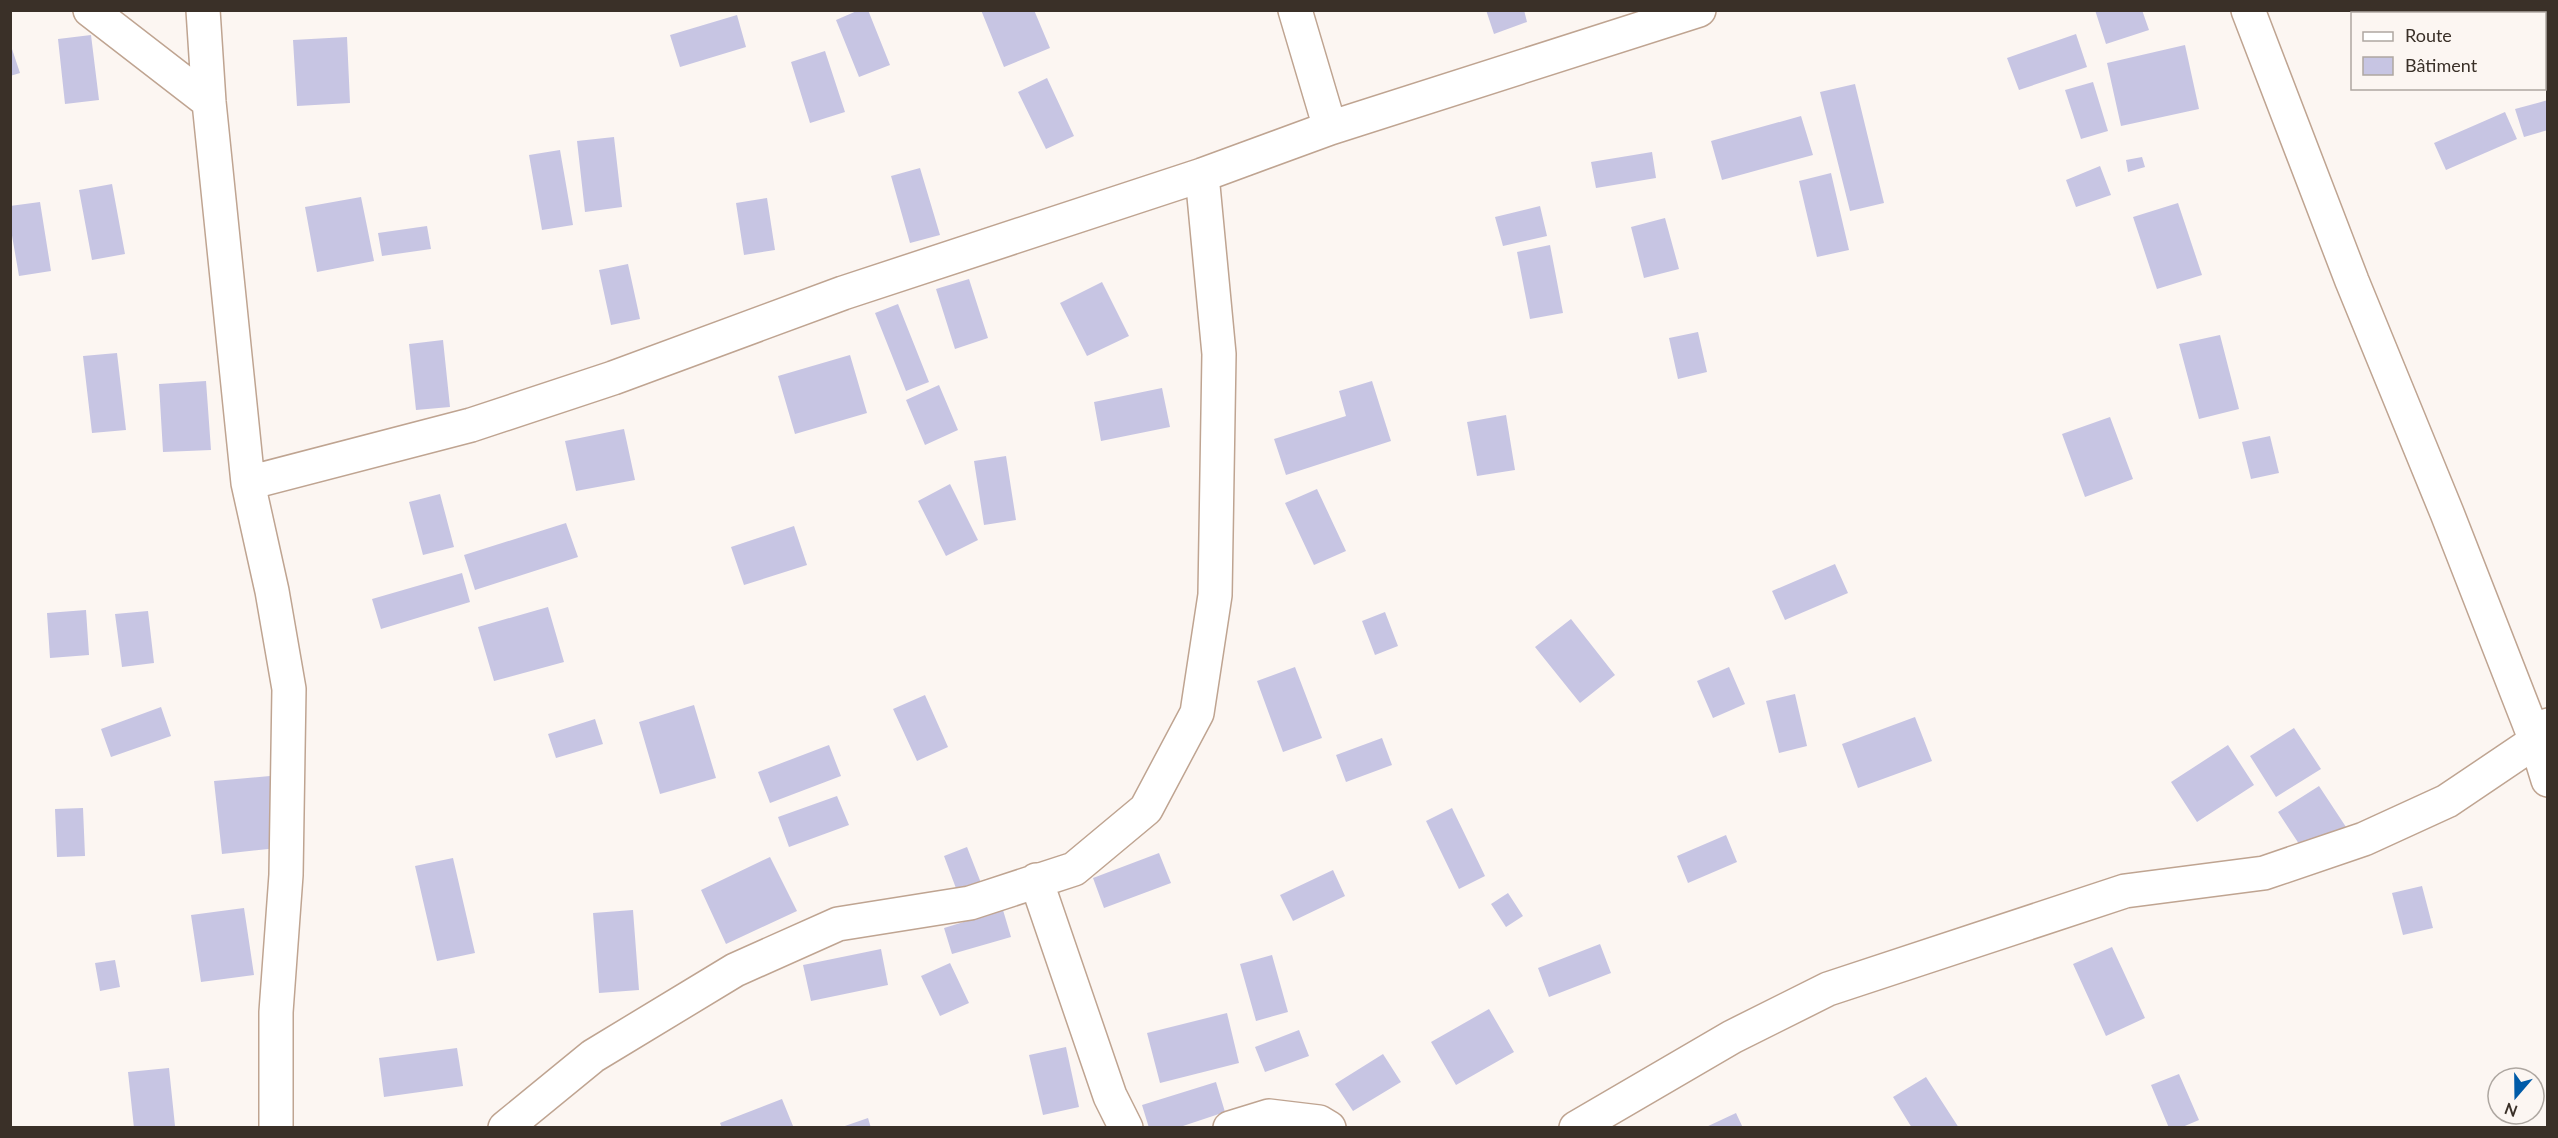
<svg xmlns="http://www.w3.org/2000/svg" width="2558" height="1138" viewBox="0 0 2558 1138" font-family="Lato,sans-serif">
	<rect width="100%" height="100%" fill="#fcf6f2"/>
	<path fill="#c7c5e3" d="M859 10H868L890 65 859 77 836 20Z
		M981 10H1034L1050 48 1004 67Z
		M1486 10H1524L1527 22 1494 34Z
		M2095 10H2142L2149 30 2106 44Z
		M2367 10H2422V14H2367Z
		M737 15 746 47 680 67 670 35Z
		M2076 34 2087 67 2019 90 2007 58Z
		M91 35 99 100 65 104 58 39Z
		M347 37 350 103 297 106 293 40Z
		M10 43 20 73 10 76Z
		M2185 45 2199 109 2121 126 2107 63Z
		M825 51 845 112 810 123 791 62Z
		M1047 78 1074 136 1046 149 1018 92Z
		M2093 82 2108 131 2081 139 2065 90Z
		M1855 84 1884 203 1850 211 1820 92Z
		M2548 100V130L2524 137 2515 109Z
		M2505 112 2517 139 2446 170 2434 143Z
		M1801 116 1813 155 1722 180 1711 141Z
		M614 137 622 207 585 212 577 141Z
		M560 150 573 225 542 230 529 155Z
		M1652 152 1656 178 1596 188 1591 162Z
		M2142 157 2145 167 2128 172 2126 160Z
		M2100 166 2111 195 2076 207 2066 180Z
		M920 168 940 235 910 243 891 176Z
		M1831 173 1849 250 1817 257 1799 181Z
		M112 184 125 254 92 260 79 190Z
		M361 197 374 261 317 272 305 207Z
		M767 198 775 250 744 255 736 203Z
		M40 202 51 271 19 276 10 224V206Z
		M2178 203 2202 275 2157 289 2133 217Z
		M1540 206 1547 236 1503 246 1495 217Z
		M1665 218 1679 269 1644 278 1631 227Z
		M427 226 431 249 382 256 378 233Z
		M1550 245 1563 313 1530 319 1517 252Z
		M628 264 640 319 611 325 599 270Z
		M969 279 988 338 955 349 936 289Z
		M1102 282 1129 336 1087 356 1060 303Z
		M898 304 929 382 906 391 875 313Z
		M1698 332 1707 372 1678 379 1669 338Z
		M2220 335 2239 409 2199 419 2179 344Z
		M443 340 450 407 416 410 409 344Z
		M117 353 126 430 92 433 83 356Z
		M850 355 867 413 795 434 778 376Z
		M206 381 211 450 163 452 159 384Z
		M1372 381 1391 441 1286 475 1274 439 1346 416 1339 391Z
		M939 385 958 430 925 445 906 400Z
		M1162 388 1170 427 1101 441 1094 402Z
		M1506 415 1515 470 1477 476 1467 422Z
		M2110 417 2133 479 2085 497 2062 434Z
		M624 429 635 480 576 491 565 441Z
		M2270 436 2279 473 2251 479 2242 442Z
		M1006 456 1016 520 984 525 974 461Z
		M950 484 978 540 946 556 918 501Z
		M1317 489 1346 551 1314 565 1285 503Z
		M440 494 454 547 423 555 409 502Z
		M566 523 578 557 475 590 464 555Z
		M794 526 807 565 744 585 731 547Z
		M1835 564 1848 593 1785 620 1772 591Z
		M462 573 470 602 381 629 372 599Z
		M548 607 564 662 494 681 478 627Z
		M86 610 89 655 50 658 47 613Z
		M148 611 154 663 122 667 115 614Z
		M1385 612 1398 646 1375 655 1362 621Z
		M1571 619 1615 675 1580 703 1535 647Z
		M1295 667 1322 738 1283 752 1257 681Z
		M1729 667 1745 704 1713 718 1697 681Z
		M1795 694 1807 746 1779 753 1766 701Z
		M925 695 948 747 917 761 893 709Z
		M694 705 716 778 660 794 639 722Z
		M161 707 171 736 111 757 101 729Z
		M1915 717 1932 761 1858 788 1842 744Z
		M595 719 603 744 556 758 548 734Z
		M2294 728 2321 769 2276 797 2250 756Z
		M1382 738 1392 765 1346 782 1336 755Z
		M829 745 841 776 770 803 758 772Z
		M2228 745 2254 785 2197 822 2171 782Z
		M270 776 278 848 222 854 214 781Z
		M2319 786 2346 827 2305 853 2278 812Z
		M837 796 849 825 789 847 778 817Z
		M83 808 85 856 57 857 55 809Z
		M1452 808 1485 876 1459 889 1426 821Z
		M1726 835 1737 862 1688 883 1677 856Z
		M967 847 981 883 957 891 944 856Z
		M1159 853 1171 883 1104 908 1093 878Z
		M770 857 797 911 726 944 701 890Z
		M453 858 475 953 437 961 415 866Z
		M1333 870 1345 896 1293 921 1280 895Z
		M2422 886 2433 928 2403 935 2392 893Z
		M1508 893 1523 916 1506 927 1491 904Z
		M244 908 254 975 201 982 191 915Z
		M633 910 639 990 599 993 593 913Z
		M1003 910 1011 937 952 954 944 928Z
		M1600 944 1611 973 1549 997 1538 968Z
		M2112 947 2145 1018 2106 1036 2073 964Z
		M881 949 888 985 811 1001 803 965Z
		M1272 955 1288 1012 1256 1021 1240 964Z
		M115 960 120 987 100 991 95 963Z
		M950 963 969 1003 940 1016 921 976Z
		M1489 1009 1514 1052 1456 1085 1431 1042Z
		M1227 1013 1239 1063 1160 1083 1147 1033Z
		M1299 1030 1309 1056 1265 1072 1255 1047Z
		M1066 1047 1079 1107 1043 1115 1029 1055Z
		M457 1048 463 1086 384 1097 379 1058Z
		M1383 1054 1401 1082 1353 1111 1335 1084Z
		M169 1068 175 1126 134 1128 128 1072Z
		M2179 1074 2199 1120 2180 1128H2169L2151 1085Z
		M1926 1077 1959 1128H1912L1893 1097Z
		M1216 1082 1225 1112 1177 1128H1149L1142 1105Z
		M782 1099 793 1126 722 1128 720 1123Z
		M1736 1113 1743 1128H1704Z
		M868 1118 871 1128H842V1127Z"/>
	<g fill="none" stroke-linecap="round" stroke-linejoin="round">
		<defs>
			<path id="street" d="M90 10 209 102
				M203 10 209 102 248 483 272 591 289 689 286 875 276 1012V1128
				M1295 10 1330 128
				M2248 10 2352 281 2447 513 2536 741 2548 780
				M248 483 471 425 613 378 843 293 1202 175 1330 128 1699 10
				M1036 880 1110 1096 1126 1128
				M505 1128 593 1056 735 970 838 924 970 903 1074 869 1146 809 1197 713 1215 595 1219 354 1202 175
				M1230 1128 1269 1116 1319 1122 1329 1128
				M1576 1128 1732 1037 1828 989 2125 891 2264 873 2364 839 2447 801 2536 741 2548 725"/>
		</defs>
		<use href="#street" stroke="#bfa491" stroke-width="36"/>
		<use href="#street" stroke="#fff" stroke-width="33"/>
	</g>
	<rect width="2558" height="1138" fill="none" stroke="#3a3028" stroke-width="24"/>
	<rect x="2351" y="12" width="195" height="78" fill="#fcf6f2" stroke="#aea7a1" stroke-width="1.5"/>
	<rect x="2363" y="32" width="30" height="9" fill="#ffffff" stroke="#aea7a1" stroke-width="1.5"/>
	<text x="2405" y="42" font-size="18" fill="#3a3028">Route</text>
	<rect x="2363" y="57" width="30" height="18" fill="#c7c5e3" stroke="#aea7a1" stroke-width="1.5"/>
	<text x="2405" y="72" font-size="18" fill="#3a3028">Bâtiment</text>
	<g transform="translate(2516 1096) rotate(200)"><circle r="28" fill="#fcf6f2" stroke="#aea7a1" stroke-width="1.5"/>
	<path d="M0-4.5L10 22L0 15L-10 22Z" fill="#005ba8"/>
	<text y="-9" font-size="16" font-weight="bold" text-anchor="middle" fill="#3a3028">N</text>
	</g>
</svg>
